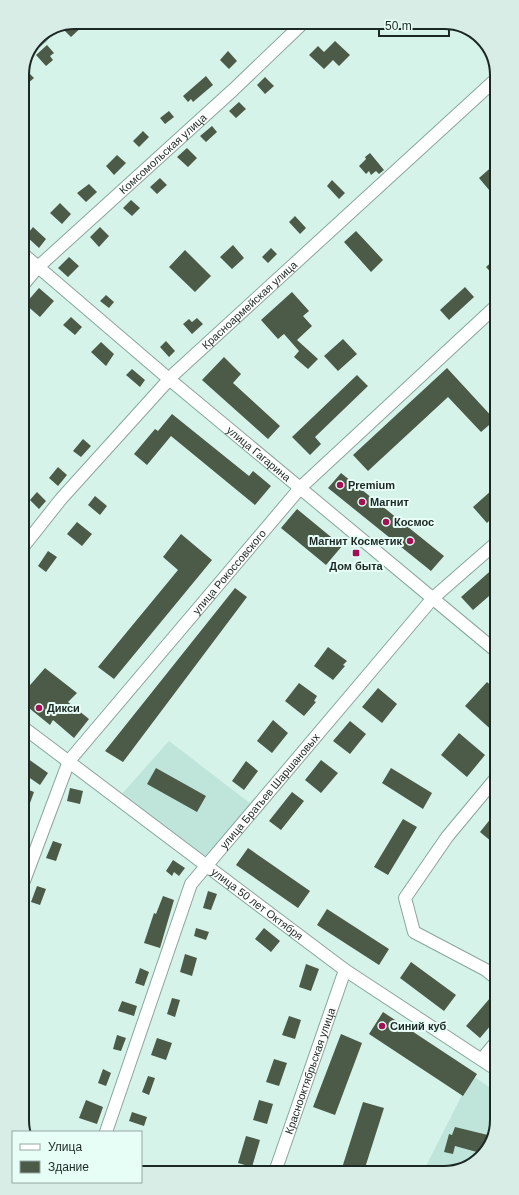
<svg xmlns="http://www.w3.org/2000/svg" width="519" height="1195" viewBox="0 0 519 1195" font-family="Arial,sans-serif">
	<rect width="100%" height="100%" fill="#d5f3e9"/>
	<path fill="#bfe5da" d="M169 741 255 807 206 865 120 796Z
		M472 1075 497 1093V1120L486 1152 461 1170H424Z"/>
	<path fill="#4c5a48" d="M75 22H87L71 37 64 30Z
		M335 41 350 55 339 66 333 60 324 69 309 55 318 46 324 52Z
		M47 45 54 53 50 56 53 60 46 66 36 55Z
		M228 51 237 61 229 69 220 60Z
		M24 68 34 78 27 84 22 78Z
		M206 76 213 85 193 102 191 99 188 102 183 96Z
		M265 77 274 86 265 94 257 85Z
		M239 102 246 109 236 118 229 111Z
		M169 111 174 117 165 124 160 118Z
		M212 126 217 132 206 142 200 136Z
		M143 131 149 137 139 147 133 141Z
		M187 148 197 158 188 167 177 157Z
		M370 153 384 170 379 174 376 171 371 175 369 171 366 174 359 166 366 159 365 157Z
		M117 155 126 163 114 175 106 166Z
		M495 164V197L479 178Z
		M160 178 167 185 157 194 150 187Z
		M332 180 345 193 339 199 327 186Z
		M89 184 97 192 86 202 77 193Z
		M131 200 140 208 132 216 123 208Z
		M60 203 71 214 62 224 50 213Z
		M295 216 306 228 300 234 289 222Z
		M33 227 46 239 39 248 26 236Z
		M100 227 109 236 99 247 90 237Z
		M356 231 383 260 371 272 344 242Z
		M233 245 244 258 232 269 220 257Z
		M271 248 277 254 268 263 262 257Z
		M185 250 211 276 195 292 169 267Z
		M69 257 79 266 68 277 58 268Z
		M495 259V277L486 267Z
		M465 287 474 297 449 320 440 310Z
		M39 288 54 301 40 317 25 304Z
		M292 292 309 311 303 316 312 326 297 340 318 359 308 369 294 357 299 351 284 334 278 339 261 320Z
		M106 295 114 302 109 308 100 301Z
		M71 317 82 327 75 335 63 325Z
		M197 318 203 324 192 334 183 324 189 319 192 322Z
		M343 339 357 354 338 371 324 356Z
		M166 341 175 351 169 357 160 347Z
		M101 342 114 354 106 366 91 352Z
		M224 357 241 374 233 383 280 426 268 439 202 380Z
		M447 368 495 420 481 432 448 397 368 471 353 455Z
		M132 369 145 380 140 387 126 375Z
		M357 375 368 386 315 437 321 444 310 455 292 437Z
		M172 414 249 476 253 471 271 486 255 505 171 436 147 465 134 454 155 429 158 431Z
		M83 439 91 446 81 457 73 451Z
		M58 467 67 475 58 486 49 478Z
		M341 473 444 556 431 571 328 488Z
		M492 490 495 494V515L487 523 473 507Z
		M37 492 46 501 39 509 30 500Z
		M95 496 107 506 100 515 88 505Z
		M297 509 342 546 326 565 281 528Z
		M77 522 92 534 82 546 67 534Z
		M181 534 212 560 114 679 98 667 178 570 163 557Z
		M48 551 57 557 46 572 38 566Z
		M496 566V590L473 610 461 597Z
		M235 588 247 597 123 762 105 751Z
		M328 647 347 661 343 665 345 666 333 680 314 666Z
		M45 668 77 693 68 702 89 719 74 738 53 720 50 725 24 704V692Z
		M487 682 496 690V734L465 706Z
		M299 683 317 696 314 701 316 702 304 716 285 701Z
		M378 688 397 704 382 723 362 707Z
		M273 720 288 733 272 753 257 741Z
		M350 721 366 734 350 754 333 741Z
		M459 733 485 755 467 777 441 755Z
		M24 756 48 773 40 785 24 774Z
		M321 760 338 773 321 793 305 780Z
		M246 761 258 771 244 790 232 781Z
		M156 768 206 796 197 812 147 784Z
		M391 768 432 793 423 809 382 783Z
		M24 788 34 792 30 803 24 800Z
		M70 788 83 791 80 804 67 801Z
		M292 792 304 801 281 830 269 821Z
		M496 812V838L492 842 480 832Z
		M403 819 417 827 388 875 374 867Z
		M53 841 62 844 56 861 46 858Z
		M248 848 310 891 298 908 236 865Z
		M173 860 185 868 179 876 174 872 172 876 166 871Z
		M37 886 46 889 40 905 31 902Z
		M208 891 217 894 211 910 203 908Z
		M163 896 174 900 160 948 144 943 154 913 156 914Z
		M327 909 389 949 379 965 317 925Z
		M196 928 209 932 206 940 194 936Z
		M264 928 280 941 271 952 255 939Z
		M185 954 197 958 192 976 180 972Z
		M411 962 456 995 444 1011 400 978Z
		M306 964 319 969 311 991 299 987Z
		M140 968 149 972 144 986 135 983Z
		M497 990V1018L480 1038 466 1026Z
		M172 998 180 1000 175 1017 167 1014Z
		M122 1001 137 1006 134 1016 118 1011Z
		M383 1012 477 1074 463 1096 369 1034Z
		M289 1016 301 1020 295 1039 282 1035Z
		M341 1034 362 1043 335 1115 313 1107Z
		M117 1035 126 1038 121 1051 113 1049Z
		M157 1038 172 1043 166 1060 151 1055Z
		M274 1059 287 1063 279 1086 266 1082Z
		M103 1069 111 1073 106 1086 98 1083Z
		M148 1076 155 1078 149 1095 142 1092Z
		M86 1100 103 1107 97 1124 79 1118Z
		M259 1100 273 1104 267 1124 253 1120Z
		M363 1102 384 1108 364 1171H341Z
		M132 1112 147 1117 144 1126 129 1121Z
		M455 1127 492 1136 486 1152 484 1154 455 1146 453 1154 444 1152 449 1134 452 1135Z
		M246 1136 260 1140 252 1167 238 1163Z"/>
	<g fill="none" stroke-linecap="round" stroke-linejoin="round">
		<defs>
			<g id="minor">
				<path d="M36 41 42 36"/>
				<path id="s1" d="M23 254 169 379 496 651"/>
				<path id="s2" d="M23 285 38 267 233 90 304 22"/>
				<path id="s3" d="M23 547 61 499 174 374 494 81"/>
				<path id="s4" d="M24 728 345 970 497 1070"/>
				<path d="M496 778 447 837 405 898 414 932 486 970 497 979"/>
				<path id="s5" d="M24 881 69 761 301 487 495 307"/>
				<path d="M482 1059 497 1041"/>
				<path id="s6" d="M106 1132 191 884 433 598 496 543"/>
				<path id="s7" d="M275 1172 345 970"/>
			</g>
		</defs>
		<use href="#minor" stroke="#8aa59d" stroke-width="14"/>
		<use href="#minor" stroke="#fff" stroke-width="12"/>
	</g>
	<g fill="#a31154" stroke="#e7fef7" stroke-width="1.5">
		<circle cx="340" cy="485" r="4"/>
		<circle cx="362" cy="502" r="4"/>
		<circle cx="386" cy="522" r="4"/>
		<circle cx="410" cy="541" r="4"/>
		<rect x="352" y="549" width="8" height="8" rx="2"/>
		<circle cx="39" cy="708" r="4"/>
		<circle cx="382" cy="1026" r="4"/>
	</g>
	<g text-anchor="middle" dominant-baseline="central" stroke-width="4" stroke-linejoin="round" paint-order="stroke">
		<g font-size="11" fill="#1c2824" stroke="#e7fef7">
			<text stroke="none"><textPath href="#s2" startOffset="192">Комсомольская улица</textPath></text>
			<text stroke="none"><textPath href="#s3" startOffset="332">Красноармейская улица</textPath></text>
			<text stroke="none"><textPath href="#s1" startOffset="309">улица Гагарина</textPath></text>
			<text stroke="none"><textPath href="#s5" startOffset="376">улица Рокоссовского</textPath></text>
			<text stroke="none"><textPath href="#s6" startOffset="384">улица Братьев Шаршановых</textPath></text>
			<text stroke="none"><textPath href="#s4" startOffset="292">улица 50 лет Октября</textPath></text>
			<text stroke="none"><textPath href="#s7" startOffset="107">Краснооктябрьская улица</textPath></text>
		</g>
		<g font-size="11" font-weight="bold" fill="#1c2824" stroke="#e7fef7" text-anchor="start">
			<text x="348" y="485">Premium</text>
			<text x="370" y="502">Магнит</text>
			<text x="394" y="522">Космос</text>
			<text x="402" y="541" text-anchor="end">Магнит Косметик</text>
			<text x="356" y="566" text-anchor="middle">Дом быта</text>
			<text x="47" y="708">Дикси</text>
			<text x="390" y="1026">Синий куб</text>
		</g>
	</g>
	<path d="M0 0H519V1195H0ZM75 29H444A46 46 0 0 1 490 75V1120A46 46 0 0 1 444 1166H75A46 46 0 0 1 29 1120V75A46 46 0 0 1 75 29Z" fill="#d7ede6" fill-rule="evenodd"/>
	<path fill="none" stroke="#1c2824" stroke-width="2" d="M75 29H444A46 46 0 0 1 490 75V1120A46 46 0 0 1 444 1166H75A46 46 0 0 1 29 1120V75A46 46 0 0 1 75 29Z"/>
	<rect x="12" y="1131" width="130" height="52" fill="#e7fef7" stroke="#96a8a3"/>
	<rect x="20" y="1144" width="20" height="6" fill="#ffffff" stroke="#96a8a3"/>
	<text x="48" y="1151" font-size="12" fill="#1c2824">Улица</text>
	<rect x="20" y="1161" width="20" height="12" fill="#4c5a48" stroke="#96a8a3"/>
	<text x="48" y="1171" font-size="12" fill="#1c2824">Здание</text>
	<path d="M379 30v6h70v-6" fill="none" stroke="#1c2824" stroke-width="2"/>
	<text x="385" y="30" font-size="12" fill="#1c2824" stroke="#e7fef7" stroke-width="3" paint-order="stroke">50 m</text>
</svg>
